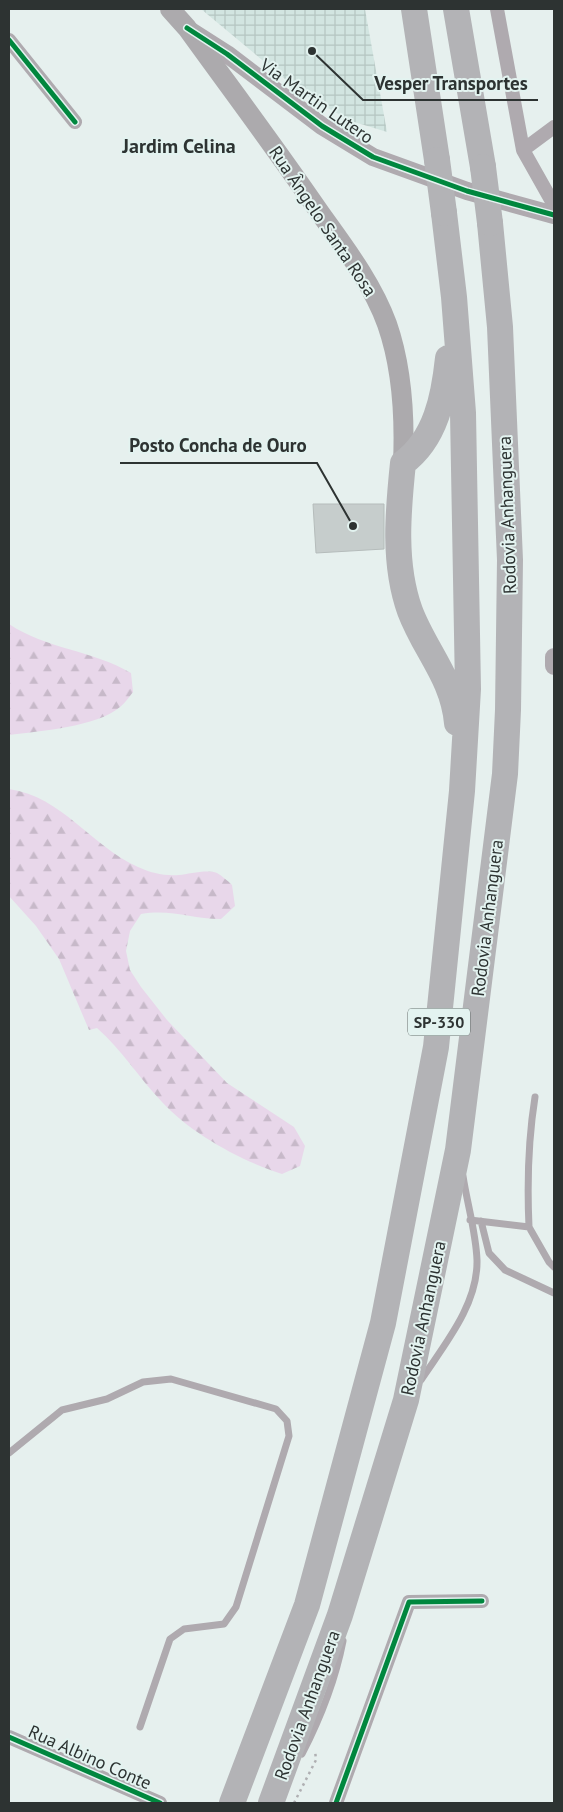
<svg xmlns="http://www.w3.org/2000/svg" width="563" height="1812" viewBox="0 0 563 1812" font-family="'PT Sans',sans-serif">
	<defs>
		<pattern id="industrial-grid" width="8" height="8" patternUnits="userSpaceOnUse" patternTransform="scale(1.25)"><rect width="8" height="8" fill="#d2e5e1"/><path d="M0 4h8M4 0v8" fill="none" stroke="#b5c5c2"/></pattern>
		<pattern id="forest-firs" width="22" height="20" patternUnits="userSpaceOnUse" patternTransform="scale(1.25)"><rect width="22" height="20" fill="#e8d7ea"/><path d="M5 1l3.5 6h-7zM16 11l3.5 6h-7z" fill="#c7b9c9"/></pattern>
	</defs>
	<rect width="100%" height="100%" fill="#e6f0ee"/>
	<path fill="url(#industrial-grid)" d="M201 9H365L387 132 351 121 303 94Z"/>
	<path fill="url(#forest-firs)" d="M9 624C46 649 92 650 131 673L133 692C129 697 125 703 120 707 97 727 39 731 9 735Z
		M9 789C63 797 91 846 138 867 151 873 164 876 179 875 189 874 207 869 217 873 222 876 228 881 232 885L235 906 221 919C191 919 172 909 141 914L130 931 126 951 130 970 141 987 167 1020 227 1083 294 1127 305 1146 300 1166 282 1174C243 1162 190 1133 162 1102 139 1078 122 1050 97 1028L89 1030 59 959 36 926 9 896Z"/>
	<path fill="#c6cdcc" stroke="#b5bcbb" d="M313 504H384V549L316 553Z"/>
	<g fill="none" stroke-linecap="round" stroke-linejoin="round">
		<path stroke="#afafb2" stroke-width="2.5" stroke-dasharray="2.5 4" stroke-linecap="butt" d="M294 1803 316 1760 315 1750"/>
		<path stroke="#afaaaf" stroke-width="7" d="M470 1220 529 1227C527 1183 528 1141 535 1097
			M481 1221 489 1253 505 1270 554 1293
			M529 1227 549 1262 554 1267
			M421 1380C444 1345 478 1305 477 1260 476 1232 467 1203 463 1176
			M9 1453 62 1410 107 1399 143 1382 171 1379 276 1409 287 1421 289 1436 236 1607 224 1624 184 1629 170 1639 140 1727
			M302 1754C321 1717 335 1682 343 1641"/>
		<path stroke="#afaaaf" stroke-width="14" d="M497 9 523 150 554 205
			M9 40 75 122
			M523 150 554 127
			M9 1737 160 1803
			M336 1803 409 1602 482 1601"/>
		<path stroke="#afaaaf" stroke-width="18" d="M191 31 227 54 322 126 373 157 467 191 554 215
			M554 657V666"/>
		<path stroke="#acaaad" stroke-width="20" d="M170 9 187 28C231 89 277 150 320 213 345 248 372 283 387 324 402 367 405 417 403 463"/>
		<path stroke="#b3b3b6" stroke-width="26" d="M414 9 437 160
			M456 9 483 167
			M448 358C444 396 436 439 403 463 398 511 393 564 410 611 425 651 453 678 457 723
			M232 1803 307 1605 383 1323 436 1047 462 791 468 689 463 413 454 297 444 213
			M271 1803 340 1615 406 1400 458 1150 505 774 508 710 510 560 500 327 490 223"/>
		<path stroke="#b3b3b6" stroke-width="26" d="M437 160 444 213
			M483 167 490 223"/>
		<defs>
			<path id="cycleway" d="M187 28 227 54 322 126 373 157 467 191 554 215
				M9 40 75 122
				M9 1737 160 1803
				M336 1803 409 1602 482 1601"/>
		</defs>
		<use href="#cycleway" stroke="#e3f3f0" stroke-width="8"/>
		<use href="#cycleway" stroke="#00873e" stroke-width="5"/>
	</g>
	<g text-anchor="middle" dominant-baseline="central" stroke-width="4" stroke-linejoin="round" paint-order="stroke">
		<rect fill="#e3f3f0" stroke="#646d6b" stroke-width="1" x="408" y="1008.5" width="62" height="27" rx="4"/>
		<g font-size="16" font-weight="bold" fill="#2d3332">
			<text x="439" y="1022">SP-330</text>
		</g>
		<g font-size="18" fill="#2d3332" stroke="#e3f3f0">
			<text transform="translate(317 101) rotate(35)">Via Martin Lutero</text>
			<text transform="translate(323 221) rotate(56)">Rua Ângelo Santa Rosa</text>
			<text transform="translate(507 515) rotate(-92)">Rodovia Anhanguera</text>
			<text transform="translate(487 918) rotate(-83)">Rodovia Anhanguera</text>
			<text transform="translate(423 1318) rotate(-78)">Rodovia Anhanguera</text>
			<text transform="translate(307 1705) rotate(-70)">Rodovia Anhanguera</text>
			<text transform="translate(90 1757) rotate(24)">Rua Albino Conte</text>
		</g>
		<g font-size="20" font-weight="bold" fill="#2d3332" stroke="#e3f3f0">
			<text x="179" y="146">Jardim Celina</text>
		</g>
	</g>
	<path fill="none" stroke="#2d3332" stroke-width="2" d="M312 51L363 100H538M353 526L317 463H120"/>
	<g fill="#2d3332" stroke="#e3f3f0" stroke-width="2">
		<circle cx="312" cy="51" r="5"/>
		<circle cx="353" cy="526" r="5"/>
	</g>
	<g font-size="19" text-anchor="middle" font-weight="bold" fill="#2d3332" stroke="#e3f3f0" stroke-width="4" stroke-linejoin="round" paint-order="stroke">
		<text x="451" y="90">Vesper Transportes</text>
		<text x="218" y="452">Posto Concha de Ouro</text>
	</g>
	<rect width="563" height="1812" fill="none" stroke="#2d3332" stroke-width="20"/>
</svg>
